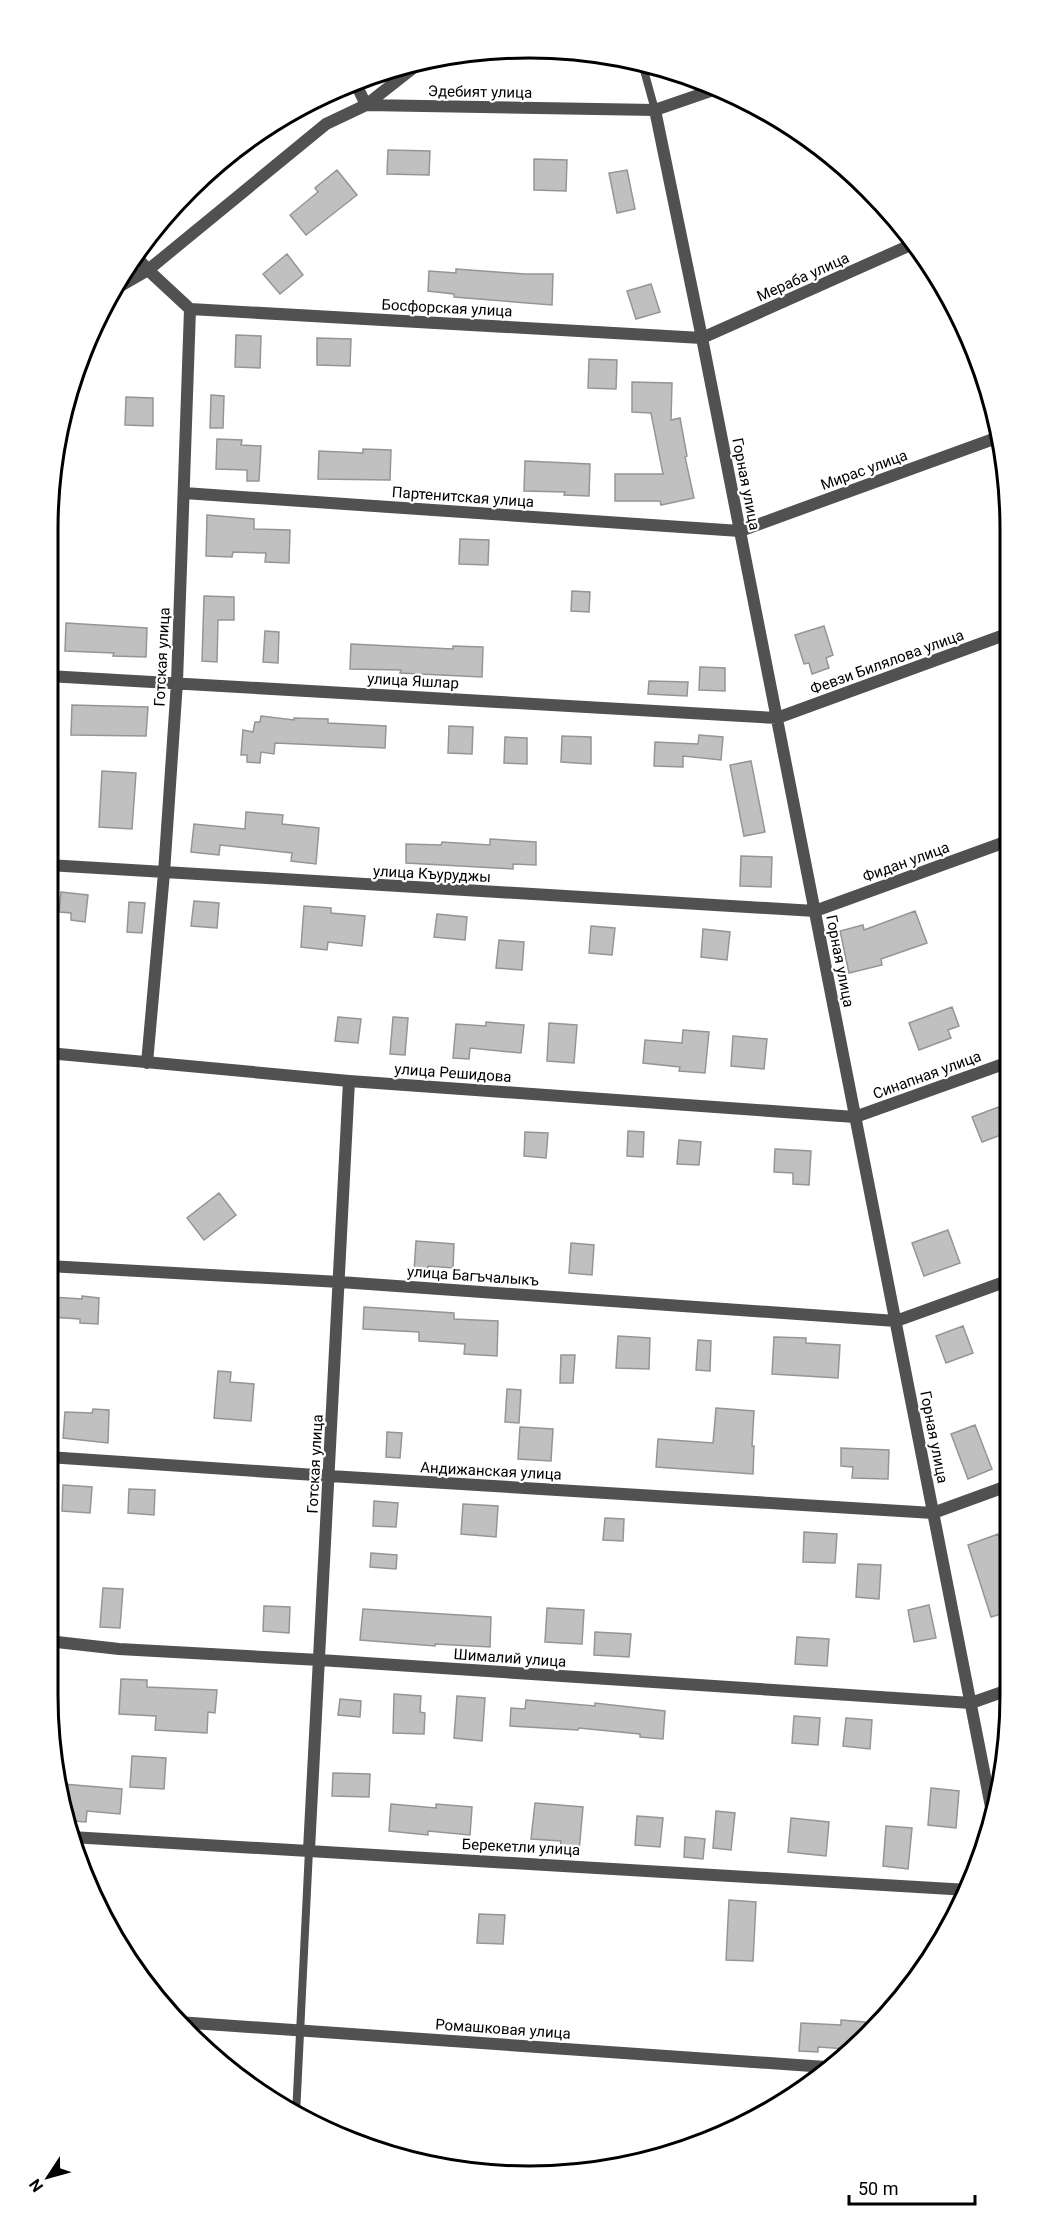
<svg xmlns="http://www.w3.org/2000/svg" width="1059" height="2225" viewBox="0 0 1059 2225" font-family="Roboto,sans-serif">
	<rect width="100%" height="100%" fill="#fff"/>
	<path fill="#c0c0c0" stroke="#959595" stroke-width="1.5" d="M388 150 430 151 429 175 387 174Z
		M534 159 567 160 566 191 534 190Z
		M337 170 357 195 306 235 290 215 318 192 315 188Z
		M627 170 635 209 617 213 609 173Z
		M287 254 303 275 280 294 263 274Z
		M456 269 525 274H553L552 305 454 297V294L428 291 429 271 456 273Z
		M651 284 660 312 636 319 627 291Z
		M236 335 261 336 260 368 235 367Z
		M317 338 351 339 350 366 317 365Z
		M589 359 617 360 616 389 588 388Z
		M632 382 672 383 671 420 680 418 687 456 685 457 694 498 661 505 660 501H615V474H663L651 413 632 412Z
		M211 395 224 396 223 428H210Z
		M126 397 153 398V426L125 425Z
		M217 439 242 440 241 445 261 446 259 481H247V470L216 469Z
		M363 449 391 450 390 480 318 479 319 451 363 453Z
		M525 461 590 464 589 496 564 495 565 492 524 491Z
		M207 515 254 519V529L290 530 289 563 265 562 266 553 233 552 232 557 206 556Z
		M460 539 489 540 488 565 459 564Z
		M572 591 590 592 589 612 571 611Z
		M204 596 234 597V620H218L217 662 202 661Z
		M66 623 147 628 146 657 113 656 114 653 65 651Z
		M824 626 833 655 826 658 829 668 812 674 809 663 804 664 795 635Z
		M265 631 279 632 278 663 263 662Z
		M351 644 453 649V646L483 647 482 677 400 673 401 670 350 669Z
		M700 667 725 668V691L699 690Z
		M649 681 688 682 687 696 648 694Z
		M72 705 148 707 146 736 71 735Z
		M261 716 294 720V718L328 719V723L386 726 385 748 275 743 274 754 261 752 260 763 247 762V755H241L243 730 253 732 255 722H260Z
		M449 726 473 727 472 754 448 753Z
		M699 735 723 737 721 760 683 756V767L654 766 655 742 698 744Z
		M562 736 591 737V764L561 762Z
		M505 737 527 738V764L504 763Z
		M751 761 765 832 744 836 730 765Z
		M102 771 136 773 132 829 99 827Z
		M246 812 283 815 282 824 319 828 316 864 291 861 292 853 220 845 219 855 191 852 194 824 245 829Z
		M490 839 536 842V865L513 864V869L406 863V844L441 845 442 842 490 845Z
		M741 856 772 857 771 887 740 886Z
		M61 892 88 895 85 922 71 920V913L59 912Z
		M194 901 219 903 217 928 191 926Z
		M129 902 145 903 142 933 127 932Z
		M304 906 331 908V913L365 916 362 946 328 942 327 950 301 947Z
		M915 911 927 943 881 959 882 965 849 973 840 931 863 925 864 930Z
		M437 914 467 917 465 940 434 937Z
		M591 926 615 928 612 955 589 953Z
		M703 929 730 932 727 960 701 957Z
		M499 940 524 942 522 970 496 968Z
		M952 1007 959 1026 948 1030 951 1038 919 1050 909 1023Z
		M338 1017 361 1019 358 1043 335 1041Z
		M393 1017 408 1018 405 1055 390 1054Z
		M486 1022 524 1025 521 1053 470 1048 469 1059 453 1058 456 1024 486 1026Z
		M549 1023 577 1025 574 1063 547 1061Z
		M683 1030 709 1032 705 1073 679 1071 680 1067 643 1063 645 1040 682 1043Z
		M733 1036 767 1039 764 1069 731 1066Z
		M1009 1103V1132L982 1142 972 1117Z
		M628 1131 644 1132 643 1157 627 1156Z
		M525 1132 548 1133 546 1158 524 1156Z
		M679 1140 701 1142 699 1165 677 1164Z
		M775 1149 811 1151 809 1185 793 1184V1173L774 1172Z
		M219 1193 236 1215 204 1240 187 1218Z
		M948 1230 960 1263 924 1276 912 1243Z
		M416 1241 454 1244 453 1268 428 1266 427 1272 414 1271Z
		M571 1243 594 1245 592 1275 569 1273Z
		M82 1296 99 1298 98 1324 80 1323V1319L51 1317 52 1297 82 1299Z
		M364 1307 454 1313V1319L498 1321 497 1356 464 1354 465 1344 419 1341V1332L363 1329Z
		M963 1326 973 1353 946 1363 936 1336Z
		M618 1336 650 1338 649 1369 616 1368Z
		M774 1337 806 1338V1343L840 1345 838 1378 772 1374Z
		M698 1340 711 1341 710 1371 696 1370Z
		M561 1355H575L573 1383H560Z
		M218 1371 231 1372 230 1382 254 1384 251 1421 214 1418Z
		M507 1389 521 1390 519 1423 505 1422Z
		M716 1408 754 1411 752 1446H754L753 1474 656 1467 658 1439 713 1443Z
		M93 1409 109 1410 108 1443 63 1438 65 1412 92 1413Z
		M975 1425 992 1469 968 1479 951 1434Z
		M520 1427 553 1429 551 1461 518 1459Z
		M387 1432 402 1433 400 1458 386 1457Z
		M841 1448 889 1450 888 1479 852 1478 853 1467 841 1466Z
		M63 1485 92 1487 90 1513 62 1511Z
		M129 1489 155 1490 154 1515 128 1513Z
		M374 1501 398 1503 396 1527 373 1526Z
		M463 1504 498 1506 496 1537 461 1534Z
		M605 1518 624 1519 623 1541 603 1540Z
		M804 1532 837 1534 835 1563 803 1562Z
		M998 1534 1011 1570V1611L991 1617 968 1545Z
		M371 1553 397 1555 396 1569 370 1567Z
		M858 1564 881 1565 879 1599 856 1597Z
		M103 1588 123 1589 120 1628 100 1627Z
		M929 1605 936 1638 914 1642 908 1610Z
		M264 1606 290 1607 289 1633 263 1631Z
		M547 1608 584 1610 582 1644 545 1642Z
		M363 1609 491 1617 490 1647 435 1644V1646L360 1640Z
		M595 1632 631 1634 629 1657 594 1655Z
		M797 1637 829 1639 827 1666 795 1664Z
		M121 1679 147 1680V1687L217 1690 215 1713 208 1712 207 1733 155 1730 156 1716 119 1714Z
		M394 1694 421 1696 420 1712 425 1713 424 1734 393 1733Z
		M457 1696 485 1698 482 1741 454 1738Z
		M340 1699 361 1701 360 1717 338 1715Z
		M526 1700 595 1706V1703L665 1711 663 1739 640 1737V1734L579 1728 578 1730 510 1726 511 1708 525 1709Z
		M794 1716 820 1718 818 1745 792 1743Z
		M846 1718 872 1720 870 1749 843 1746Z
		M132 1756 166 1758 164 1789 130 1787Z
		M333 1773 370 1774 369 1797 332 1796Z
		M63 1784 122 1789 120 1814 87 1811 86 1822 73 1821 74 1813H67Z
		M931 1788 959 1791 956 1828 928 1825Z
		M535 1803 583 1807 579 1851 560 1850 561 1841 531 1839Z
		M391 1804 436 1808V1804L472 1807 470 1835 428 1831V1835L389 1831Z
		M716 1811 735 1813 731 1850 713 1848Z
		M637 1816 663 1818 660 1847 635 1845Z
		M791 1818 829 1822 826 1856 788 1852Z
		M886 1826 912 1828 908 1869 883 1866Z
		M685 1837 705 1839 703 1859 684 1857Z
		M729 1900 756 1902 753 1961 726 1960Z
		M479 1914 505 1915 503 1944 477 1943Z
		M841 2020 865 2022 864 2035 848 2049 818 2047V2052L799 2051 801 2023 841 2025Z"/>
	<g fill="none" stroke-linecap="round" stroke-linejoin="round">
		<path stroke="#515151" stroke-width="8" d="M642 63 655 110
			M296 2115 309 1850"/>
		<path stroke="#515151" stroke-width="12" d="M355 82 366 105 422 61
			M655 110 702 338 993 1817
			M135 255 148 270 190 309 177 682 164 873 147 1063
			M115 289 148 270 326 124 366 105 655 110 719 88
			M190 309 702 338 915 243
			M184 493 740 531 999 437
			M48 676 777 718 1007 634
			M48 865 815 911 1008 841
			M48 1053 349 1081 855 1117 1009 1062
			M48 1266 340 1282 896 1321 1010 1280
			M48 1457 330 1476 933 1513 1010 1485
			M48 1641 119 1649 320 1660 971 1703 1011 1689
			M71 1837 968 1890
			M309 1850 349 1081
			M178 2022 826 2067"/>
	</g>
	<g text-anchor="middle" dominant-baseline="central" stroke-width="4.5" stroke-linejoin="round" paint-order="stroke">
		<g font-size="15" fill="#000" stroke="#fff">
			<text transform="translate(480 92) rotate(1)">Эдебият улица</text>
			<text transform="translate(803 277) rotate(-24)">Мераба улица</text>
			<text transform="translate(447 308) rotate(3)">Босфорская улица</text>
			<text transform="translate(864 470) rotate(-20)">Мирас улица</text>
			<text transform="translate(746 484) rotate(79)">Горная улица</text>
			<text transform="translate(463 497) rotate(4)">Партенитская улица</text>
			<text transform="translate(162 657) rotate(-87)">Готская улица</text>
			<text transform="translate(887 662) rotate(-20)">Февзи Билялова улица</text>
			<text transform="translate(413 681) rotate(3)">улица Яшлар</text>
			<text transform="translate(906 862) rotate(-20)">Фидан улица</text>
			<text transform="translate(432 874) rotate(3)">улица Къуруджы</text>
			<text transform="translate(840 961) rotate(79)">Горная улица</text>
			<text transform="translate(453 1073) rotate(4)">улица Решидова</text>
			<text transform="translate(927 1075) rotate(-20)">Синапная улица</text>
			<text transform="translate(473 1276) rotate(4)">улица Багъчалыкъ</text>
			<text transform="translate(934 1437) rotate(79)">Горная улица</text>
			<text transform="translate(315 1464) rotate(-87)">Готская улица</text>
			<text transform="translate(491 1471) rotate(3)">Андижанская улица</text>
			<text transform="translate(510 1658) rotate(4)">Шималий улица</text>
			<text transform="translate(521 1847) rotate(3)">Берекетли улица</text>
			<text transform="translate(503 2029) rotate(4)">Ромашковая улица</text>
		</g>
	</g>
	<path d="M0 0H1059V2225H0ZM529 58H529A471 471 0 0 1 1000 529V1695A471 471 0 0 1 529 2166H529A471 471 0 0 1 58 1695V529A471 471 0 0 1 529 58Z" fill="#fff" fill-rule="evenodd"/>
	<path fill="none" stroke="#000" stroke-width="3" d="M529 58H529A471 471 0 0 1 1000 529V1695A471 471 0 0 1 529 2166H529A471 471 0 0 1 58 1695V529A471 471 0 0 1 529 58Z"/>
	<g transform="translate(48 2177) rotate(234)" stroke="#ffffff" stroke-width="4.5" paint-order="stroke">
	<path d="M0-4.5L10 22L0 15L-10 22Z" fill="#000000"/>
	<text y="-9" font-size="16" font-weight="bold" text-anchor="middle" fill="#000000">N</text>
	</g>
	<path d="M849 2195v9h126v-9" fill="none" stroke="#000000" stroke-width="3"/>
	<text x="858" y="2195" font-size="18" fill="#000000" stroke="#ffffff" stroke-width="4.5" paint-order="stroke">50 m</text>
</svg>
